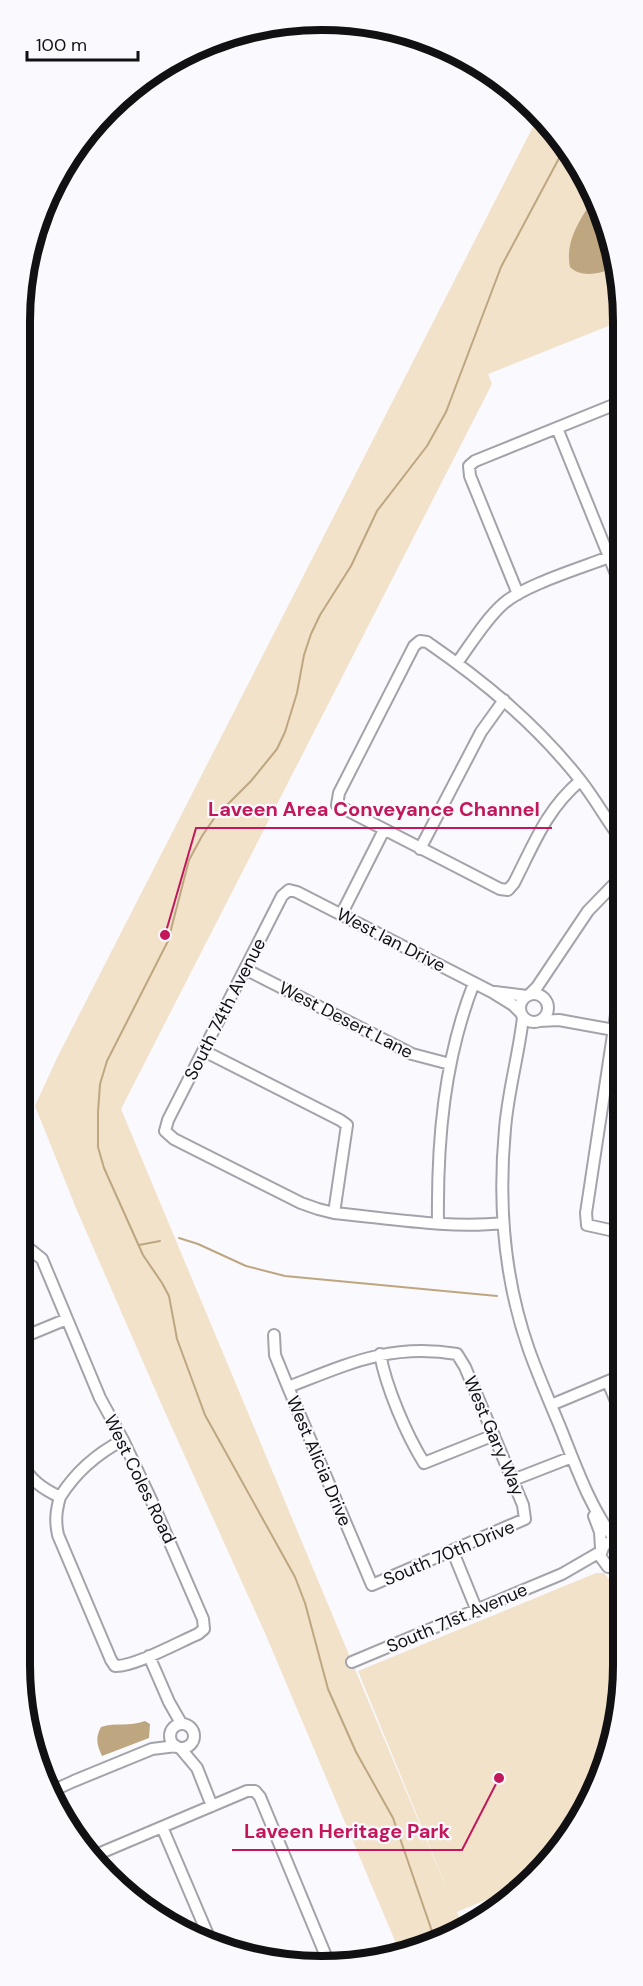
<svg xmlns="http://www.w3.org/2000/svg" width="643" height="1986" viewBox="0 0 643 1986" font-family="'DM Sans',sans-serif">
	<rect width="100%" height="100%" fill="#f9f9fe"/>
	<path fill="#f2e2c9" d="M539 115 548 122 593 188 621 282V321L488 374 492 384 121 1109 454 1906 358 1671 596 1573H604L618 1590V1724L573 1832 519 1886 457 1912 463 1927 401 1955 265 1633 164 1410 76 1208 35 1106 57 1058Z"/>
	<path fill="#bea680" d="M597 202 616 267C602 273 582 279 570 267 565 243 578 222 591 203Z
		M145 1721 150 1724 149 1738 102 1756C97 1745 95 1738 101 1727 116 1722 129 1727 145 1721Z"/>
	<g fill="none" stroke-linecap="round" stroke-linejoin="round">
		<path stroke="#bea680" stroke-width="2" d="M179 1238 198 1244 246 1266 285 1276 497 1296
			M139 1245 160 1241
			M435 1940 393 1818 356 1752 328 1689 305 1603 295 1577 205 1415 177 1339 169 1296 162 1283 143 1255 104 1168 98 1147V1112L100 1084 107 1061 168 941 189 860 202 836 215 817 251 781 277 749 285 732 297 693 304 655 311 634 320 615 351 566 377 511 427 446 446 412 501 267 565 147"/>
		<defs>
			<path id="minor" d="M557 428 620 584
				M518 594 470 476 469 466 475 461 621 402
				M457 663C471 644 485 620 503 604 524 585 581 568 609 557
				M580 781C546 810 534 844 514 883L508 890 500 889 337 805 339 793 414 646 420 641 427 642C485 682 537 725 581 781 595 799 606 819 620 838
				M420 849 481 732 504 700
				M341 915 384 830
				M245 969 412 1054 450 1064
				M495 992 527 996
				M520 1008a14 14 0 1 1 28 0a14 14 0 1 1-28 0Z
				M529 995 537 987 588 911 620 878
				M523 1017C519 1054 508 1091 505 1129 498 1204 504 1279 529 1350 538 1375 548 1398 558 1422 575 1463 589 1507 616 1541
				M539 1021 559 1020 614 1030
				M204 1051 340 1120 347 1125 334 1213
				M438 1222C437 1141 444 1059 474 983
				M503 1223C449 1229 388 1218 334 1213L318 1209 301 1203 174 1139 165 1131 168 1120 282 896 289 890 297 892 492 992 513 1005 520 1012
				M619 1232 587 1225 586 1213 619 995
				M274 1335 275 1355 288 1387 372 1585 525 1519 523 1505 465 1367 457 1354C390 1343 348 1364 288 1387
				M21 1338 67 1319
				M380 1354C386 1387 406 1434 424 1463L494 1435
				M608 1382 618 1406
				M551 1405 618 1377
				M20 1462C31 1480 41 1488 60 1497 56 1511 55 1521 58 1535L111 1660 115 1666C134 1667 179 1642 198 1634L204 1629 203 1619 154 1506 123 1440 100 1398 42 1259 27 1247
				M513 1480 572 1457
				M60 1497C75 1473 98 1453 123 1440
				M594 1516 600 1532 601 1548
				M453 1552 477 1611
				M618 1567H608L600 1556 604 1545 612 1541 618 1542
				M149 1656 169 1702 181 1723
				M352 1662 562 1574 600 1552
				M170 1736a12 12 0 1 1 24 0a12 12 0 1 1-24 0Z
				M181 1749 197 1768 212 1806
				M50 1792 74 1781 152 1749 176 1746
				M162 1827 211 1942
				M91 1857 247 1791H255L260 1797 328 1961"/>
		</defs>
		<use href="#minor" stroke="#a3a4ab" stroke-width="14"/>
		<use href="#minor" stroke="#fff" stroke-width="10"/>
	</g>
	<g text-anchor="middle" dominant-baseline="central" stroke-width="4.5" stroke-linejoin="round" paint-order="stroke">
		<g font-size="18" fill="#111113" stroke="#f9f9fe">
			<text transform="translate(391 940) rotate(27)">West Ian Drive</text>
			<text transform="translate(225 1009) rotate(-63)">South 74th Avenue</text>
			<text transform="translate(346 1020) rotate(27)">West Desert Lane</text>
			<text transform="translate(494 1436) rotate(67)">West Gary Way</text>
			<text transform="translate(319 1461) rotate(67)">West Alicia Drive</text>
			<text transform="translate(140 1479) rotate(64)">West Coles Road</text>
			<text transform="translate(449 1553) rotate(-23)">South 70th Drive</text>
			<text transform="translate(457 1618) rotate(-23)">South 71st Avenue</text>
		</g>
	</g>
	<path d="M0 0H643V1986H0ZM321 30H322A291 291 0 0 1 613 321V1665A291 291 0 0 1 322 1956H321A291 291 0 0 1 30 1665V321A291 291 0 0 1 321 30Z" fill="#f9f9fe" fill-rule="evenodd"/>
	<path fill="none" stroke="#111113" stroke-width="8" d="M321 30H322A291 291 0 0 1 613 321V1665A291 291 0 0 1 322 1956H321A291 291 0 0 1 30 1665V321A291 291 0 0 1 321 30Z"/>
	<path fill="none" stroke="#c2185b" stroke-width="2" d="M165 935L196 828H552M499 1778L462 1850H232"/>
	<g fill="#c2185b" stroke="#f9f9fe" stroke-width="2">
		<circle cx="165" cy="935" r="6"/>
		<circle cx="499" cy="1778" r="6"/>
	</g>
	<g font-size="20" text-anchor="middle" font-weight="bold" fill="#c2185b" stroke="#f9f9fe" stroke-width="4.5" stroke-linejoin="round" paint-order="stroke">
		<text x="374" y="816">Laveen Area Conveyance Channel</text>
		<text x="347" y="1838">Laveen Heritage Park</text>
	</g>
	<path d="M27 51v9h111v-9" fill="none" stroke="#111113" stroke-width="3"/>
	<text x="36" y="51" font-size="18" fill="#111113" stroke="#f9f9fe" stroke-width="4.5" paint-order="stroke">100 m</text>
</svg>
